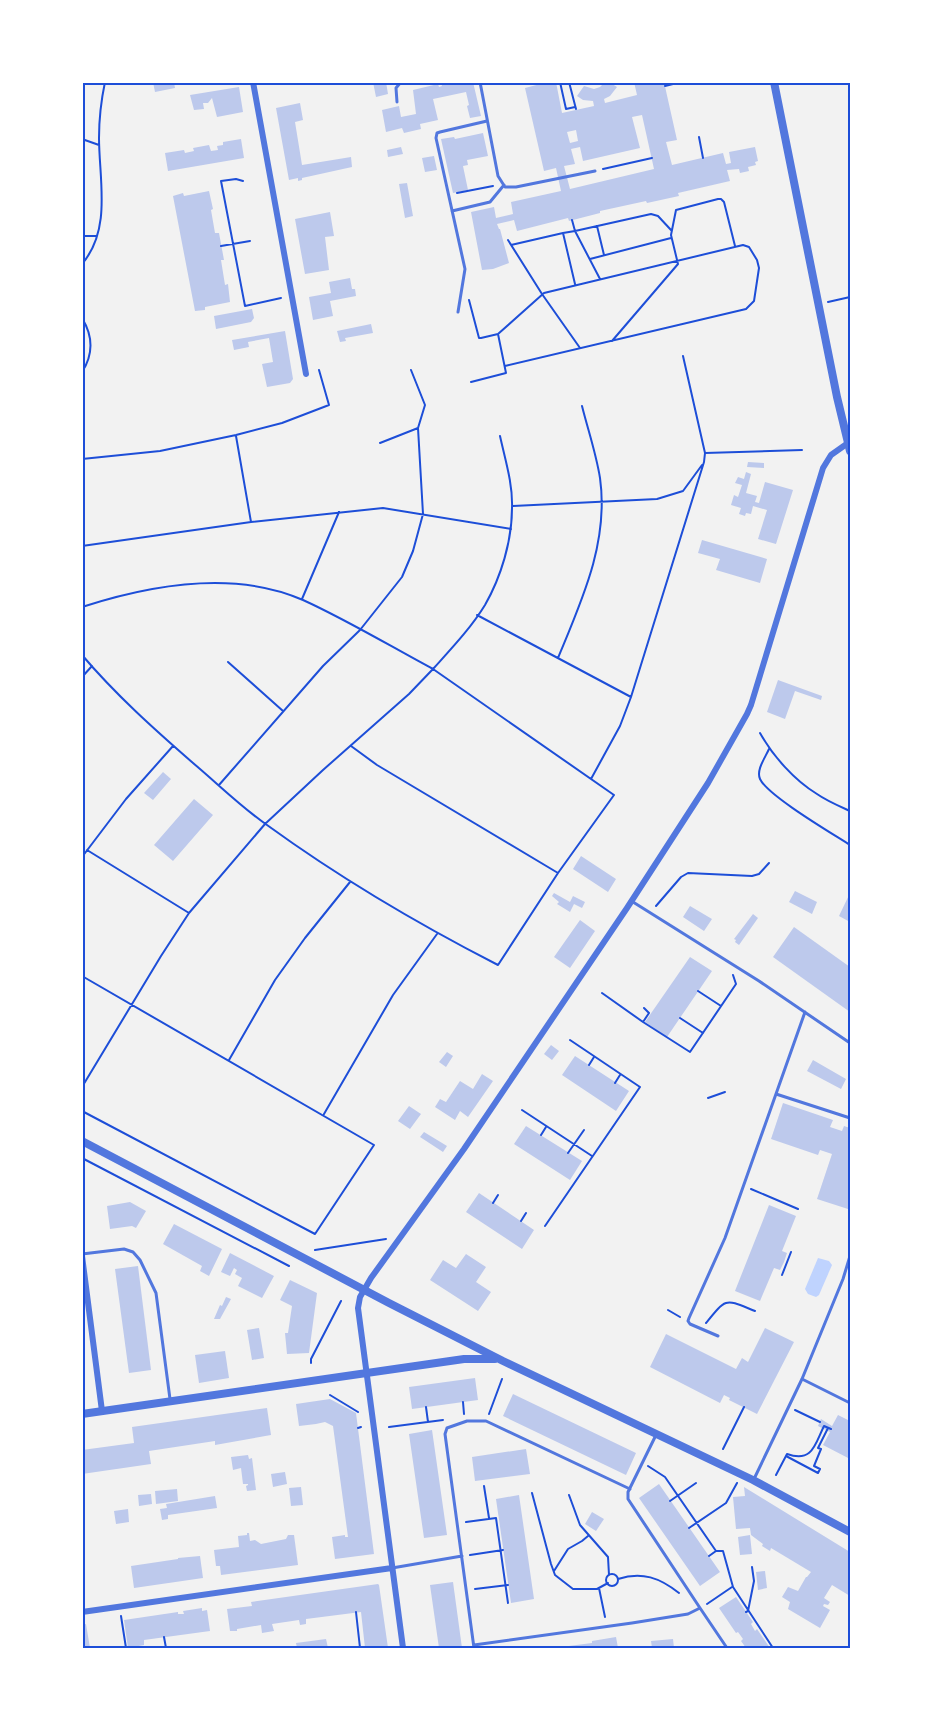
<svg xmlns="http://www.w3.org/2000/svg" width="933" height="1731" viewBox="0 0 933 1731" font-family="'Exo 2',sans-serif">
	<rect width="100%" height="100%" fill="#f2f2f2"/>
	<path fill="#bfd3fe" d="M818 1258 829 1261 832 1265 819 1295 816 1297 808 1294 805 1289Z"/>
	<path fill="#bdc9ec" fill-rule="evenodd" d="M153 82H174L175 88 155 92Z
		M373 82H386L388 94 376 97Z
		M441 82H473L481 116 470 118 467 106 469 105 466 92 433 99 438 120 420 124 421 129 404 133 402 128 386 132 382 110 399 106 401 117 416 114 413 90 438 84 439 87 442 86Z
		M548 82H556L562 113 594 106 593 101 583 100 577 96 584 86 594 89 600 87 605 82H609L617 87 610 96 604 99 605 103 637 95 634 82H664L677 140 666 142 672 165 723 153 726 164 731 163 729 152 755 147 758 161 755 162 756 165 748 167 749 171 740 173 739 169 727 170 730 181 678 193 679 196 647 203 646 201 600 211V213L569 221 568 218 517 231 514 220 497 224 499 229H500L509 263 493 269 482 270 471 212 494 207 496 218 513 214 511 202 561 191 556 168 544 171 525 88ZM642 115 654 169 570 189 564 166 575 164 571 149 580 147 583 161 640 148 632 117ZM576 130 578 141 570 143 567 132Z
		M239 87 243 112 217 117 212 98 208 103H203L204 109 194 110 190 95Z
		M300 103 303 120 295 122 302 165 351 157 352 167 302 178V180L298 181V178L289 180 276 108Z
		M483 133 488 156 467 160 468 165 463 166 468 190 453 193 441 139 454 137 455 139Z
		M241 139 244 158 168 171 165 153 184 150 185 153 194 151 193 148 209 145 211 151 218 150 217 146 223 145V142Z
		M401 147 403 154 388 157 387 150Z
		M434 156 437 170 425 172 422 158Z
		M407 183 413 216 405 218 399 184Z
		M209 191 213 209 211 210 215 233H219L224 260H221L225 285 228 284 230 302 205 307V310L195 311 173 196 183 193 184 196Z
		M330 212 334 236 325 237 329 270 305 274 295 219Z
		M350 278 352 289H355L356 296 330 301 333 316 313 320 309 297 331 293 329 282Z
		M252 309 254 318 251 322 216 329 214 316Z
		M371 324 373 333 345 338 346 341 340 342 337 331Z
		M285 331 293 379 290 383 267 387 262 364 273 362 269 338 248 342 249 347 234 350 232 340Z
		M748 462 764 463V468L747 467Z
		M746 472 751 474 746 493 757 496 755 502 759 503 765 482 793 490 776 544 758 539 767 510 753 506 751 514 746 513 745 516 739 514 741 508 731 505 734 495 738 497 742 485 735 483 738 477 744 479Z
		M702 540 767 559 760 583 716 570 720 559 698 553Z
		M778 680 822 696 821 700 795 691 785 719 767 712Z
		M163 772 171 779 153 800 144 793Z
		M194 799 213 815 173 861 154 845Z
		M581 856 616 879 608 892 573 869Z
		M795 891 817 902 812 914 789 902Z
		M554 893 570 902 573 896 585 902 582 908 574 904 570 912 557 904 559 902 552 896Z
		M850 893V922L839 916Z
		M690 906 712 919 704 931 683 917Z
		M753 914 758 918 739 945 735 942 736 940 734 939Z
		M580 920 595 931 570 968 554 957Z
		M794 927 850 967V1012L773 957Z
		M690 957 712 971 667 1037 645 1022Z
		M551 1045 559 1051 552 1060 544 1054Z
		M447 1052 453 1056 446 1067 439 1062Z
		M575 1056 629 1091 616 1111 562 1075Z
		M813 1060 846 1079 841 1089 807 1071Z
		M482 1074 493 1081 468 1117 460 1111 455 1120 435 1107 440 1099 446 1102 460 1081 473 1089Z
		M783 1103 833 1120 830 1127 842 1131 844 1126 850 1128V1202L848 1209 817 1199 832 1154 820 1150 818 1155 771 1139Z
		M409 1106 421 1114 410 1129 398 1121Z
		M526 1126 582 1161 570 1180 514 1144Z
		M424 1132 447 1146 443 1152 420 1137Z
		M479 1193 534 1230 522 1249 466 1212Z
		M130 1202 146 1211 136 1228 132 1226 110 1229 107 1206Z
		M769 1205 796 1216 782 1251 787 1253 784 1262 780 1270 774 1268 760 1301 735 1291Z
		M174 1224 222 1249 209 1276 200 1271 202 1266 163 1244Z
		M230 1253 274 1276 262 1298 238 1286 242 1278 235 1274 237 1270 234 1268 230 1276 221 1272Z
		M466 1254 486 1267 476 1282 491 1292 478 1311 430 1280 443 1260 456 1268Z
		M138 1266 151 1370 129 1373 115 1269Z
		M290 1280 317 1293 309 1353 287 1354 285 1333H288L292 1306 280 1300Z
		M226 1297 231 1299 220 1319H214L220 1305 222 1306Z
		M259 1328 264 1358 252 1360 247 1330Z
		M765 1328 794 1342 757 1414 729 1400 730 1398 724 1395 720 1403 650 1367 666 1334 736 1369 742 1358 748 1362Z
		M225 1351 229 1378 199 1383 195 1355Z
		M475 1378 478 1400 412 1409 409 1387Z
		M513 1394 636 1453 626 1475 503 1416Z
		M330 1399 356 1413 374 1554 335 1559 332 1537 345 1535V1537H348L333 1426 325 1422 316 1424 299 1426 296 1404Z
		M267 1408 271 1435 215 1445V1441L149 1451 151 1464 82 1474V1450L134 1443 132 1427Z
		M838 1415 850 1421V1459L823 1445 830 1432 818 1426 821 1419 832 1426Z
		M432 1430 447 1535 424 1538 409 1434Z
		M526 1449 530 1474 475 1481 472 1457Z
		M248 1455 249 1459 252 1458 256 1490 247 1491 246 1486 248 1485V1484H243L241 1468 233 1470 231 1457Z
		M285 1472 287 1484 273 1487 271 1474Z
		M659 1484 720 1572 700 1586 639 1498Z
		M301 1487 303 1505 291 1506 289 1488Z
		M744 1487 850 1552V1596L832 1585 824 1598 830 1602 828 1605 824 1604 823 1606 830 1610 820 1628 788 1609 790 1602 782 1597 788 1587 798 1591 806 1577H807L811 1572 771 1548 770 1551 762 1546 763 1544 751 1535 750 1528 736 1529 733 1497 745 1496Z
		M177 1489 178 1501 156 1504 155 1491Z
		M151 1494 152 1504 139 1506 138 1495Z
		M519 1495 534 1599 511 1603 496 1499Z
		M215 1496 217 1508 168 1515V1519L162 1520 160 1509 167 1508 166 1504Z
		M128 1509 129 1522 116 1524 114 1511Z
		M592 1512 604 1519 596 1531 585 1524Z
		M247 1533H249L250 1541 255 1540 261 1544 286 1539 288 1535H294L298 1565 221 1575 220 1566H216L214 1550 239 1547 238 1536 247 1535Z
		M750 1535 752 1554 740 1555 738 1537Z
		M200 1556 203 1578 134 1588 131 1566 178 1559V1558Z
		M765 1571 767 1588 758 1590 756 1572Z
		M453 1582 462 1648H439L430 1585Z
		M378 1584 379 1585 388 1648H365L361 1612 306 1619V1624L300 1625 299 1620 272 1624 274 1631 262 1633 261 1625 237 1629V1631H230L227 1609 252 1606 251 1602Z
		M736 1597 753 1622 751 1624 755 1631 757 1629 770 1648H746L741 1641 743 1639 738 1632 736 1633 719 1608Z
		M202 1608V1611L207 1610 210 1631 144 1640V1645L128 1648 124 1620 178 1612V1614H184L183 1611Z
		M86 1624 90 1648H82V1625Z
		M616 1637 618 1648H561V1647L592 1643V1641Z
		M326 1639 328 1648H297L296 1643Z
		M673 1639 674 1648H652L651 1641Z"/>
	<g fill="none" stroke-linecap="round" stroke-linejoin="round">
		<path stroke="#1d4ed8" stroke-width="2" d="M560 82 566 109 575 107
			M569 82 576 109
			M665 86 681 82
			M699 137 703 158
			M82 139 99 145
			M603 169 652 158
			M243 181 236 179 221 181 245 306 281 298
			M457 193 493 186
			M597 226 604 255
			M563 233 575 231 572 220
			M82 236H97
			M508 240 542 294 580 348
			M511 245 563 233 575 284
			M221 246 250 241
			M590 259 671 238
			M82 264C112 229 99 179 99 138 99 119 101 101 105 82
			M600 279 575 231 651 214 658 216 671 230
			M469 300 479 338H481L498 334 544 293 743 245 749 247 757 260 759 268 754 301 746 309 505 366
			M828 302 850 297V299
			M82 318C93 336 93 355 82 372
			M612 341 678 264 671 235 676 210 718 199H721L724 202 735 246
			M411 370 425 405 418 428
			M471 382 506 373 498 334
			M236 436 251 522
			M705 453 802 450
			M82 459 160 451 236 435 282 423 329 405 319 370
			M513 506 657 499 683 491 702 465
			M82 546 251 522 383 508 511 529
			M302 599 339 512
			M82 607C150 585 235 570 303 600 347 620 390 646 433 669L409 694 323 770 265 824 189 913 161 956 82 1087
			M477 615 631 697
			M82 655C116 695 154 729 193 763 218 784 241 807 267 825 340 878 418 924 498 965L558 873 614 795 433 669C451 649 471 628 485 605 501 577 512 541 512 508 513 484 505 459 500 436
			M558 658C582 600 609 542 600 478 596 453 588 430 582 406
			M228 662 283 711
			M82 677 92 666
			M760 733C773 756 794 780 817 794 827 801 839 806 850 811
			M351 746 377 765 558 873
			M769 749C765 758 756 770 760 779 768 796 833 834 850 845
			M591 779 620 726 631 697 704 462 705 453 683 356
			M219 785 323 666 360 630 402 577 413 551 423 514 418 428 380 443
			M87 850 189 913
			M82 857 126 799 173 746
			M656 906 681 877 688 873 752 876 759 874 769 863
			M82 976 374 1145 315 1234 82 1111
			M698 991 721 1006
			M602 993 643 1022 649 1013 644 1008
			M680 1018 703 1033
			M643 1022 690 1052 736 984 733 975
			M229 1060 275 980 305 938 350 882
			M589 1065 594 1057
			M615 1083 620 1075
			M708 1098 725 1092
			M522 1110 592 1156
			M324 1114 393 995 437 934
			M541 1135 546 1127
			M568 1153 584 1130
			M82 1158 289 1266
			M751 1189 798 1209
			M493 1203 498 1195
			M521 1221 526 1213
			M545 1226 640 1087 570 1040
			M315 1250 386 1239
			M782 1275 791 1252
			M668 1310 680 1317
			M706 1323C727 1297 725 1299 755 1311
			M311 1363V1359L341 1301
			M330 1395 358 1412
			M463 1402 464 1414
			M426 1407 428 1422
			M795 1410 820 1422
			M489 1414 502 1379
			M389 1427 443 1420
			M358 1428 361 1427
			M723 1449 744 1407
			M786 1456 818 1473 820 1469 814 1466 821 1449 818 1448 828 1428
			M648 1466 665 1477 716 1551H723L733 1587 773 1648
			M776 1475 787 1454C813 1463 815 1444 824 1426L831 1429
			M484 1486 489 1518
			M532 1493 551 1564 555 1575 573 1589H597L608 1583
			M569 1495 580 1525 608 1557 609 1575
			M670 1501 696 1483
			M466 1522 496 1518 508 1603
			M689 1528 726 1503 737 1483
			M470 1555 503 1550
			M709 1556 716 1551
			M554 1571 568 1549 582 1541 588 1536
			M606 1580a6 6 0 1 1 12 0a6 6 0 1 1-12 0Z
			M618 1579C642 1571 660 1578 679 1593
			M599 1588 605 1617
			M475 1589 508 1585
			M707 1604 732 1587
			M356 1612 360 1648
			M746 1612 748 1611 754 1581 752 1567
			M121 1616 126 1648
			M164 1648H166L164 1637"/>
		<path stroke="#5277de" stroke-width="3" d="M480 82 498 176 505 187H516L595 171
			M397 102 396 88 401 82
			M452 211 490 202 504 185
			M458 312 465 269 436 138 437 133 440 132 487 121
			M633 902 759 981 850 1043
			M776 1094 850 1118
			M82 1254 124 1249 133 1252 140 1260 156 1293 170 1399
			M718 1336 690 1324 688 1321 689 1318 725 1238 805 1012
			M802 1379 850 1403
			M754 1479 802 1379 843 1279 850 1256
			M392 1568 462 1556
			M700 1608 727 1648
			M474 1645 632 1623 688 1614 700 1608 628 1499V1492L656 1435
			M474 1648 445 1434 447 1428 467 1421H486L630 1489"/>
		<path stroke="#5277de" stroke-width="6" d="M253 82 306 374
			M82 1256 102 1411
			M82 1612 392 1568
			M403 1648 358 1308 360 1297 371 1278 464 1149 627 908 708 783 747 714 751 705 823 468 831 455 848 443"/>
		<path stroke="#5277de" stroke-width="8" d="M774 82 837 397 850 451
			M82 1141 389 1303 503 1361 753 1480 850 1532
			M82 1414 464 1359H495"/>
	</g>
	<rect width="933" height="1731" fill="none" stroke="#ffffff" stroke-width="168"/>
	<rect x="84" y="84" width="765" height="1563" fill="none" stroke="#1d4ed8" stroke-width="2"/>
</svg>
